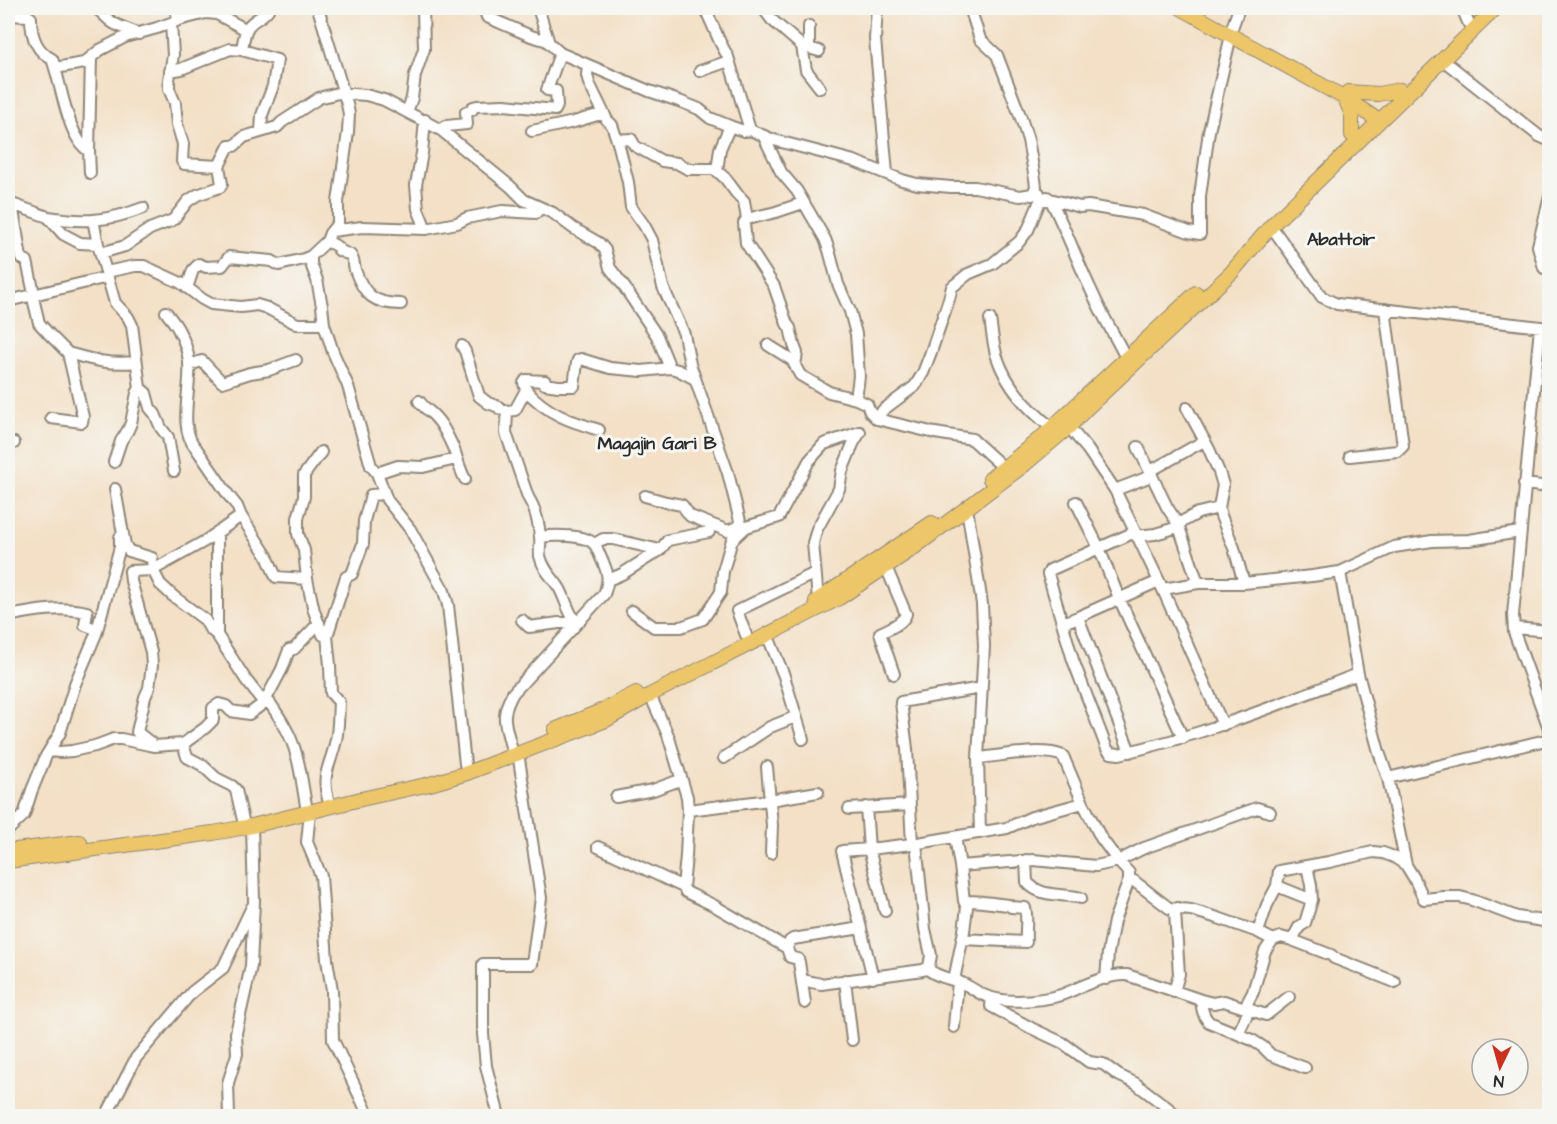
<svg xmlns="http://www.w3.org/2000/svg" width="1557" height="1124" viewBox="0 0 1557 1124" font-family="'Architects Daughter',sans-serif">
	<rect width="100%" height="100%" fill="#f6f6f2"/>
	<filter id="ink" filterUnits="userSpaceOnUse"><feTurbulence type="fractalNoise" baseFrequency=".0167" numOctaves="2"/><feDisplacementMap in="SourceGraphic" scale="12" xChannelSelector="R" yChannelSelector="G"/><feConvolveMatrix kernelMatrix="1 2 1 2 8 2 1 2 1" color-interpolation-filters="sRGB"/></filter>
	<filter id="wash" filterUnits="userSpaceOnUse"><feTurbulence type="fractalNoise" baseFrequency=".008" numOctaves="4" result="noise"/><feDisplacementMap in="SourceGraphic" scale="24" xChannelSelector="R" yChannelSelector="G"/><feGaussianBlur stdDeviation="1.35" result="paint"/><feColorMatrix in="noise" values="0 0 0 0 0 0 0 0 0 0 0 0 0 0 0 0 0 1.4 0 .05"/><feComposite in="paint" operator="in"/></filter>
	<g filter="url(#wash)">
		<rect width="100%" height="100%" fill="#f3e0c6"/>
	</g>
	<g filter="url(#ink)">
		<g fill="none" stroke-linecap="round" stroke-linejoin="round">
			<defs>
				<path id="minor" d="M95 8C103 12 107 20 115 24 123 28 131 30 139 34
					M175 8 179 20
					M318 8 347 104 349 114 348 132 338 202V223L330 233 327 241 311 256V264L317 280 322 306 324 324 333 352 348 386 371 466 377 473 387 500 410 529 444 591 448 605 465 764
					M484 8 487 17 531 36 548 41
					M538 8 549 43 560 53 649 91 679 101 699 109 710 118 732 127 744 131 750 130 774 140 854 161 902 180 917 184 951 187H975L1020 196 1039 193
					M705 8 720 42 728 57 750 130
					M763 8 772 20 802 46 806 70 820 88
					M877 8 875 39 887 173
					M970 8 980 39 997 55 1021 118 1028 140 1035 179 1036 187 1032 195
					M1462 8 1468 22
					M8 15 28 16 31 18C31 35 36 51 52 59 61 81 67 138 89 151
					M171 23 173 55 169 80V89L175 103 177 124 183 144 182 161 184 164 219 166
					M1232 28 1239 8
					M802 46 819 51
					M809 48V26
					M242 50C243 43 244 33 248 27 254 18 265 17 269 8
					M1443 60 1539 136 1550 141
					M588 66 587 75 589 83 607 120 612 125 619 146 628 182 631 207 644 225 652 240 663 287 684 334 690 364 728 473 741 525
					M55 68 84 63 100 50 125 37 157 28 179 20 206 13 217 14 243 28H246
					M170 71 181 69 230 49 242 50 277 60 273 86 262 115 261 131
					M700 71 729 61
					M407 112 412 98 415 75 424 49 423 8
					M425 120 422 153 416 185 418 209 426 229
					M441 130 446 126 467 124 466 112 472 110 473 107 477 106 504 105 555 110 557 106 556 91 547 90 560 53
					M532 131 574 122 604 113
					M764 137 781 172 797 191 825 239 829 250 838 284 850 311 856 334 859 376 856 399
					M617 140 631 139 635 146 662 161 677 163 688 169H713L717 171 725 178 737 194 744 201 747 219
					M717 171 720 149 730 126
					M90 173 89 151 91 57
					M1550 196 1538 246 1544 268 1550 270
					M1047 197 1050 199C1066 229 1077 261 1092 292 1102 315 1115 336 1126 358
					M8 202 12 204 21 258 27 261 34 294 33 298 39 323 49 334 68 353 83 417 82 422 51 418
					M12 204 48 217 63 234 80 243 98 244 115 303 128 317 132 325 140 388 137 393 131 423 128 430 121 441 114 462
					M48 217C84 223 109 221 143 208
					M93 220 98 244
					M1271 226 1322 297 1337 304 1550 328
					M332 231 362 227 426 229 457 223 467 218 502 211 536 213 540 208
					M327 241C330 243 333 244 336 246 343 252 334 248 343 252 346 254 349 253 351 256 354 260 354 266 355 270 364 295 374 304 401 304
					M101 253 125 246 150 229 173 220 188 201 197 195 220 187 222 184 219 166 229 146H234L244 137 277 127 282 122 319 98 338 93 366 95 384 100 441 130 510 186 524 200 553 213 573 228 599 243 605 250 610 268 623 285 657 336 670 368
					M106 272 135 266H144L181 283 202 299 211 304 241 307 257 305 267 308 297 324H324
					M187 288 193 270 199 264 206 267 222 266 229 257 272 261 279 265 304 259 311 256
					M8 301 108 277
					M166 312C170 318 176 324 179 331 184 340 188 352 189 362 192 388 177 428 196 448L229 496 237 506 241 516 267 556 276 577 307 579
					M990 319C992 331 993 345 997 357 1007 387 1027 408 1052 428
					M1540 327 1513 615 1514 632 1550 731
					M768 345 792 360 800 375 829 392 856 399 867 404 870 412 877 419 935 433 972 439 1004 468
					M462 346 465 351 479 396 488 403 499 407 500 409 507 411 506 433 528 497C535 508 539 524 540 537 541 544 539 550 540 556 544 572 553 577 560 589 566 601 568 611 576 623
					M68 353C93 360 109 365 136 362
					M189 365 202 361 222 382 250 373 269 370 296 360
					M795 365 797 353 794 345 790 328 787 324 774 286 746 243 744 223 747 219 776 212 803 203
					M140 388 146 393 150 408 155 414 161 428 168 437 174 471
					M526 390 524 383 526 380 545 381V384L558 386H574L577 363 578 360 581 359 610 368 642 371 670 368 678 370 695 379
					M419 401C424 408 431 412 436 418 443 425 447 435 451 443 457 455 458 466 465 479
					M1187 408 1209 449 1219 472 1223 485 1219 508 1221 516 1234 548 1244 583
					M507 411 515 410 526 390C547 414 570 421 599 430
					M877 419 883 410 915 386 923 373 931 352 949 299 952 287 968 274 992 264 1019 242 1028 230 1040 201 1050 199 1080 207 1088 206 1143 215 1189 232 1200 234V196L1209 131 1231 35
					M1069 427 1088 450 1115 490 1159 581 1223 725
					M8 444 14 443
					M1138 447 1167 507 1178 524 1198 583
					M321 452 304 475V497L298 518V534L304 550 307 579 314 611 323 635 327 636 330 665 331 693 339 702C338 716 339 731 335 744 330 767 321 774 328 799
					M1350 456 1398 451 1403 446 1385 309
					M377 473 398 466 423 467 456 459
					M1524 484 1550 487
					M115 489 125 545 129 551 152 558 153 570 160 584 173 596 205 620 210 629 217 635 246 680 264 703H270C275 711 281 719 285 727 299 751 301 778 306 805
					M1115 490 1146 478 1152 474V470L1204 441
					M645 496 666 502 682 505 690 516 728 531 741 525 745 527
					M1076 502 1099 548 1119 598 1183 738
					M967 508 982 604 984 646 978 758 980 833
					M217 532V635
					M1135 532 1050 570 1048 574 1073 660 1107 749 1111 753 1119 754C1201 736 1280 704 1358 674
					M1136 536 1155 534 1175 528 1178 524 1198 513 1219 508
					M594 544 603 539H613L660 550
					M886 567 906 614C903 624 888 629 880 633L894 674
					M1340 572 1358 674 1379 752 1388 778 1406 865 1414 878 1424 899 1444 897H1460L1472 900 1517 917 1550 922
					M608 580 622 574 660 550 668 540 709 532
					M1163 589 1198 583H1244L1312 576 1340 572 1394 547 1432 541 1469 540 1520 532
					M818 600 813 543 817 529 839 489 842 471 853 444 860 432
					M632 611 654 627H681L703 619 721 592 723 571 732 540 746 527 779 517 809 461 824 444 860 432
					M8 616C34 611 61 606 87 612L85 625 96 629
					M1078 617 1130 752
					M522 620 529 627 559 623H576
					M1063 623 1078 617 1159 581
					M1514 628 1550 631
					M767 634 784 676 803 739
					M746 635 737 611 815 573
					M327 636 346 577 352 574 363 544 364 521 371 495 384 494
					M650 695 668 735 687 797 688 810 686 856 683 887 686 892 713 905 787 948 790 957 798 959 799 962 805 1003
					M152 744 137 732 145 697 149 688 152 665 151 652 131 581 130 571 153 570 205 541 241 516
					M183 744 187 757 202 765 216 778 232 786 236 790 243 820
					M511 747C505 722 500 716 513 693L604 594C610 579 608 572 601 558 599 554 598 549 595 545 587 534 552 535 540 537
					M49 751 60 752 72 751 95 746 114 739H121L154 746 183 744 205 728 213 720V708L219 704 226 706 231 711 249 714 264 703 282 669 289 650 294 649 319 623
					M724 758 770 727 795 717
					M978 758C1002 756 1041 747 1063 756L1083 803 1101 838 1118 861 1129 873V880L1114 921 1108 953 1106 979
					M767 767 772 825 771 853
					M1388 778 1550 739
					M616 797 653 790 680 780
					M866 807 869 849 912 844 1007 828 1032 817 1083 803
					M849 809 909 805
					M688 810 770 800 818 792
					M310 812 307 842 321 876 327 960 332 990 333 1040 369 1116
					M8 830 24 815 32 790 46 756 60 733 75 684 96 634 120 547V537
					M912 844 907 749 901 702 981 688
					M598 847 683 887
					M1026 860 1027 882C1040 898 1062 893 1081 898
					M960 866 1033 860 1096 866 1118 861 1144 848 1257 808 1270 812
					M1307 866 1311 885 1312 900
					M1129 880 1134 881 1169 908 1191 910 1218 918 1258 932 1273 940 1281 937 1292 940
					M1258 932 1267 905 1277 886
					M962 939 1026 942C1025 930 1028 919 1025 908L1011 907 1009 905C994 904 979 900 964 901
					M787 948 790 941 793 939 861 928
					M927 968C935 977 953 979 964 984 973 988 980 995 989 997 1009 1004 1051 1001 1071 991 1086 984 1109 974 1127 975L1201 1000C1202 1009 1203 1016 1209 1022L1252 1040 1263 1047 1271 1055 1305 1068
					M873 978 842 851 869 849 885 911
					M802 980 821 984 923 970 929 967 931 955 925 929 916 843
					M845 980 852 1040
					M954 980 964 931 967 907 964 901 960 866 955 837
					M1395 982 1334 958 1331 955 1292 940 1299 927 1305 923 1312 900 1277 886 1279 871 1329 862 1373 852 1383 853 1394 857 1406 865
					M1174 992 1179 974 1175 912 1178 908
					M992 998 991 1006 1031 1028 1063 1043 1089 1062 1103 1064 1118 1075 1135 1083 1168 1108 1177 1116
					M1201 1000 1213 1003 1224 1001 1266 1015 1289 997
					M1245 1007 1253 992 1265 951 1273 940
					M954 1027 958 981
					M1238 1034 1250 1008
					M106 1116 136 1058 192 992 223 968 252 907
					M229 1116 228 1083 237 1054 236 1033 251 966 254 901 252 826
					M499 1116 486 1066 483 1034V964H532L541 898 518 753"/>
				<path id="major" d="M1181 8 1345 98 1379 121
					M1348 92 1378 94 1400 90
					M1345 98 1352 115V135
					M990 479 1042 437 1196 293
					M816 601 932 523
					M555 730 601 711 636 693
					M8 851 80 842
					M8 861 213 833 252 826 361 799 430 784 467 773 606 720 650 695 839 598 912 549 1024 465 1069 427 1086 409 1231 273 1271 226 1496 8"/>
			</defs>
			<use href="#minor" stroke="#8f8678" stroke-width="14"/>
			<use href="#major" stroke="#8f8678" stroke-width="16"/>
			<use href="#minor" stroke="#fff" stroke-width="10"/>
			<use href="#major" stroke="#ecc669" stroke-width="14"/>
		</g>
	</g>
	<g text-anchor="middle" dominant-baseline="central" stroke-width="6" stroke-linejoin="round" paint-order="stroke">
		<g font-size="18" font-weight="bold" fill="#2b2b2b" stroke="#f6f6f2">
			<text x="1341" y="239">Abattoir</text>
			<text x="657" y="443">Magajin Gari B</text>
		</g>
	</g>
	<rect width="1557" height="1124" fill="none" stroke="#f6f6f2" stroke-width="30"/>
	<g transform="translate(1500 1067) rotate(185)"><circle r="28" fill="#f6f6f2" stroke="#a5a5a2" stroke-width="1.5"/>
	<path d="M0-4.5L10 22L0 15L-10 22Z" fill="#c8321e"/>
	<text y="-9" font-size="16" font-weight="bold" text-anchor="middle" fill="#2b2b2b">N</text>
	</g>
</svg>
